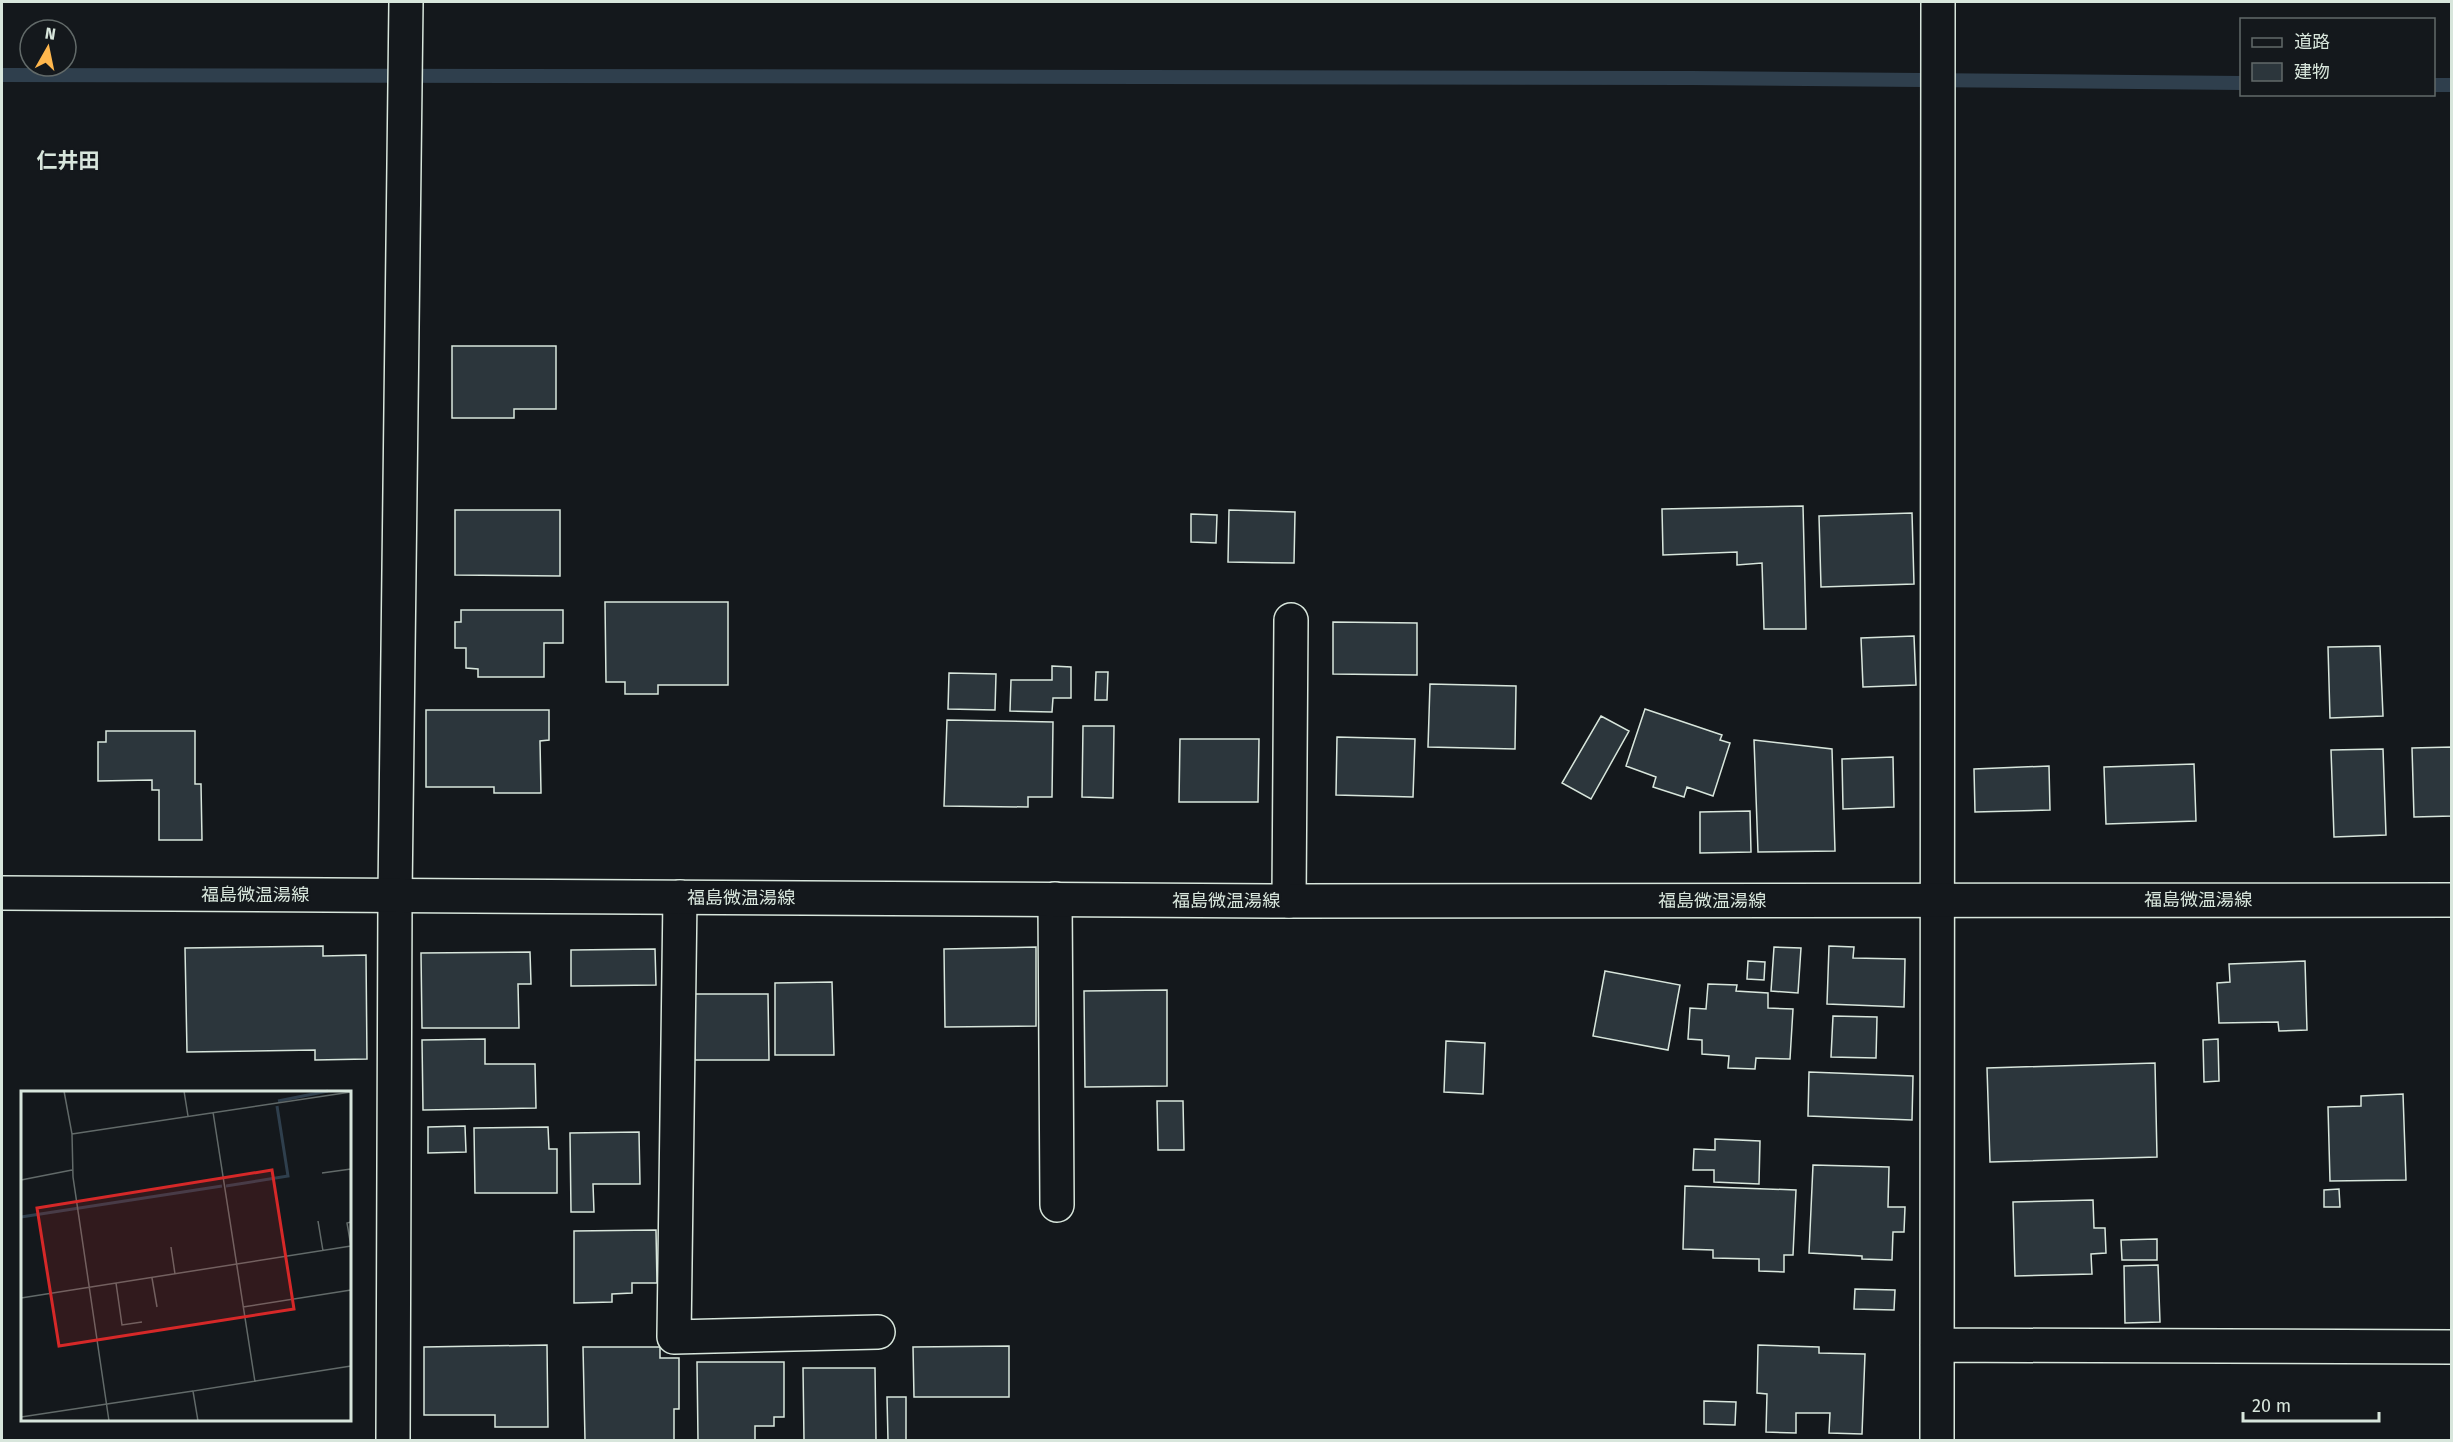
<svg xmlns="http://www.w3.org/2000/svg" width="2453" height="1442" viewBox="0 0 2453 1442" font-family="'Fira Sans','Noto Sans JP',sans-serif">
	<rect width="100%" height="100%" fill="#14181c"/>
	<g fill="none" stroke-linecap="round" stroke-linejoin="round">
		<path stroke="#2f3f4d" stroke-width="14" d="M2 75 1691 78 2242 83
			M2434 85H2452"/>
	</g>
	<path fill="#2c363c" stroke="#d8e6dc" stroke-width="1.5" d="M452 346H556V409H514V418H452Z
		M1803 506 1806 629H1764L1762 563 1737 565V552L1663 555 1662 509Z
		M455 510H560V576L455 575Z
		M1229 510 1295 512 1294 563 1228 562Z
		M1912 513 1914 584 1821 587 1819 516Z
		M1191 514 1217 515 1216 543 1191 542Z
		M605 602H728V685H658V694H625V682H606Z
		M461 610H563V643H544V677H478V669L466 668V648H455V622H461Z
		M1333 622 1417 623V675L1333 674Z
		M1914 636 1916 685 1863 687 1861 638Z
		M2380 646 2383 716 2330 718 2328 647Z
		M1052 666 1071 667V698H1053L1052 712 1010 711 1011 680H1052Z
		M1096 672H1108L1107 700H1095Z
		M949 673 996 674 995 710 948 709Z
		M1430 684 1516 686 1515 749 1428 747Z
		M1645 709 1722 735 1720 740 1730 743 1713 796 1687 787 1684 797 1653 787 1656 777 1626 766Z
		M426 710H549V740L540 741 541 793H494V787H426Z
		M1601 716 1629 731 1591 799 1562 783Z
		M947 720 1053 722 1052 797H1028V807L944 806Z
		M1083 726H1114L1113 798 1082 797Z
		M106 731H195V784H201L202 840H159V790H152V780L98 781V742H106Z
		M1337 737 1415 739 1413 797 1336 795Z
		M1180 739H1259L1258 802H1179Z
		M1754 740 1832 749 1835 851 1758 852Z
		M2452 747V816L2414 817 2412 748Z
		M2383 749 2386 835 2334 837 2331 750Z
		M1893 757 1894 807 1843 809 1842 759Z
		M2194 764 2196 821 2106 824 2104 767Z
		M2049 766 2050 810 1975 812 1974 769Z
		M1750 811 1751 852 1700 853V812Z
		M323 946V956L366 955 367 1059 315 1060V1050L187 1052 185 948Z
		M1829 946 1854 947 1853 958 1905 959 1904 1007 1827 1004Z
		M1036 947V1026L945 1027 944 949Z
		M1774 947 1801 948 1798 993 1771 991Z
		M655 949 656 985 571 986V950Z
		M530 952 531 984H518L519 1028H422L421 953Z
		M1748 961 1765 962 1764 980 1747 979Z
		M2305 961 2307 1030 2279 1031 2278 1022 2219 1023 2217 983 2230 982 2229 964Z
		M1605 971 1680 985 1668 1050 1593 1036Z
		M832 982 834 1055H775V983Z
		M1708 984 1737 985 1736 991 1768 993V1008L1793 1009 1790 1059 1756 1058 1755 1069 1728 1068 1729 1056 1702 1054V1040L1688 1039 1690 1008 1706 1009Z
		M1167 990V1086L1085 1087 1084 991Z
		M694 994H768L769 1060H695Z
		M1833 1016 1877 1017 1876 1058 1831 1057Z
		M485 1039V1064H535L536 1108 423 1110 422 1040Z
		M2218 1039 2219 1081 2204 1082 2203 1040Z
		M1446 1041 1485 1043 1483 1094 1444 1092Z
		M2155 1063 2157 1157 1990 1162 1987 1068Z
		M1809 1072 1913 1076 1912 1120 1808 1116Z
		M2403 1094 2406 1180 2330 1181 2328 1107 2361 1106V1096Z
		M1157 1101H1183L1184 1150H1158Z
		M465 1126 466 1152 428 1153V1127Z
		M548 1127 549 1149H557V1193H475L474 1128Z
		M639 1132 640 1184H593L594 1212H571L570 1133Z
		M1715 1139 1760 1141 1759 1184 1714 1182V1170H1693L1694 1149 1715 1150Z
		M1813 1165 1889 1167 1888 1207H1905L1904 1232H1893L1892 1260 1862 1259V1256L1809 1253Z
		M1685 1186 1796 1190 1793 1255H1784V1272L1759 1271V1259L1713 1258V1250L1683 1249Z
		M2339 1189 2340 1207H2324V1190Z
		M2093 1200 2094 1228H2105L2106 1253 2091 1254 2092 1274 2015 1276 2013 1202Z
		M656 1230 657 1283H632V1293L612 1294V1302L574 1303V1231Z
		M2157 1239V1260H2122L2121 1240Z
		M2158 1265 2160 1322 2125 1323 2124 1266Z
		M1855 1289 1895 1290 1894 1310 1854 1309Z
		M547 1345 548 1427H495V1415H424V1347Z
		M1758 1345 1819 1347V1353L1865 1354 1862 1434 1829 1433 1830 1413H1796V1433L1766 1432 1767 1394 1757 1393Z
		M1009 1346V1397H914L913 1347Z
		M583 1347H660V1358H679V1409H674V1440H585Z
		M697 1362H784V1417H774V1426H755V1440H698Z
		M803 1368H875L876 1440H804Z
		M887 1397H906V1440H888Z
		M1704 1401 1736 1402 1735 1425 1704 1424Z"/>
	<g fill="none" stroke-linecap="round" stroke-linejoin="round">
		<defs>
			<path id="minor" d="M680 897 674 1337 878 1332
				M1055 899 1057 1205
				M1289 901 1291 620
				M1937 1345 2452 1347
				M393 1440 395 896 406 2
				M1937 1440 1938 2"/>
			<path id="secondary" d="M2 893 1289 901 2452 900"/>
		</defs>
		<use href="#minor" stroke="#d8e6dc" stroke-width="36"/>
		<use href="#secondary" stroke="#d8e6dc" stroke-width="36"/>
		<use href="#minor" stroke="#14181c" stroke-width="33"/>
		<use href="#secondary" stroke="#14181c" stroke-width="33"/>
	</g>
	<g text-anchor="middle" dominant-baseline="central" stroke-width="4.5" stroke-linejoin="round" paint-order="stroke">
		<g font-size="18" fill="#d8e6dc" stroke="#14181c">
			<text x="255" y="895">福島微温湯線</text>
			<text x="741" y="898">福島微温湯線</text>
			<text x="2198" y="900">福島微温湯線</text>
			<text x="1226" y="901">福島微温湯線</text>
			<text x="1712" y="901">福島微温湯線</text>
		</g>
		<g font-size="21" font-weight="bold" fill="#d8e6dc" stroke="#14181c">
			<text x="68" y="161">仁井田</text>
		</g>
	</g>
	<g transform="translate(21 1091)">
		<rect width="330" height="330" fill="#14181c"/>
		<path fill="none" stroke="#2f3f4d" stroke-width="3" d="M257 10 307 0M205 95 267 85 256 15M0 126 201 95"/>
		<path fill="none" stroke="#626a69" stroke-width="1.5" d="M43 0 51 43 52 86 88 330M163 0 167 25M192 21 234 291M51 43 330 1M301 82 330 78M0 89 51 79M297 130 302 160M330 155 326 132 330 131M150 156 154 183M131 187 136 216M95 192 101 234 121 231M0 207 330 155M222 216 330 199M0 326 172 300M177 330 172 300 330 275"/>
		<path fill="#d62828" fill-opacity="0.15" stroke="#d62828" stroke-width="3" d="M251 79 273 218 38 255 16 117Z"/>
		<rect width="330" height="330" fill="none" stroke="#d8e6dc" stroke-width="3"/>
	</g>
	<rect width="2453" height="1442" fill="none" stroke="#d8e6dc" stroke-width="6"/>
	<rect x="2240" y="18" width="195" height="78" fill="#14181c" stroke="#626a69" stroke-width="1.5"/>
	<rect x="2252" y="38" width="30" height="9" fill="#14181c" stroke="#626a69" stroke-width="1.5"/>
	<text x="2294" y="48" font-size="18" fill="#d8e6dc">道路</text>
	<rect x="2252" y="63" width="30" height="18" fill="#2c363c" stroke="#626a69" stroke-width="1.5"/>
	<text x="2294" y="78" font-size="18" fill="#d8e6dc">建物</text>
	<g transform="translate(48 48) rotate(9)"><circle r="28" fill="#14181c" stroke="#626a69" stroke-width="1.5"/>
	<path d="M0-4.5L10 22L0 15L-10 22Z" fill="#ffb74d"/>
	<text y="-9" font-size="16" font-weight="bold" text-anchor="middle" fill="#d8e6dc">N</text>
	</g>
	<path d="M2243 1412v9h136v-9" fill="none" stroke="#d8e6dc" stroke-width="3"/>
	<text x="2252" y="1412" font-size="18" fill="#d8e6dc" stroke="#14181c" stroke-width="4.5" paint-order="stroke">20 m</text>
</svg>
